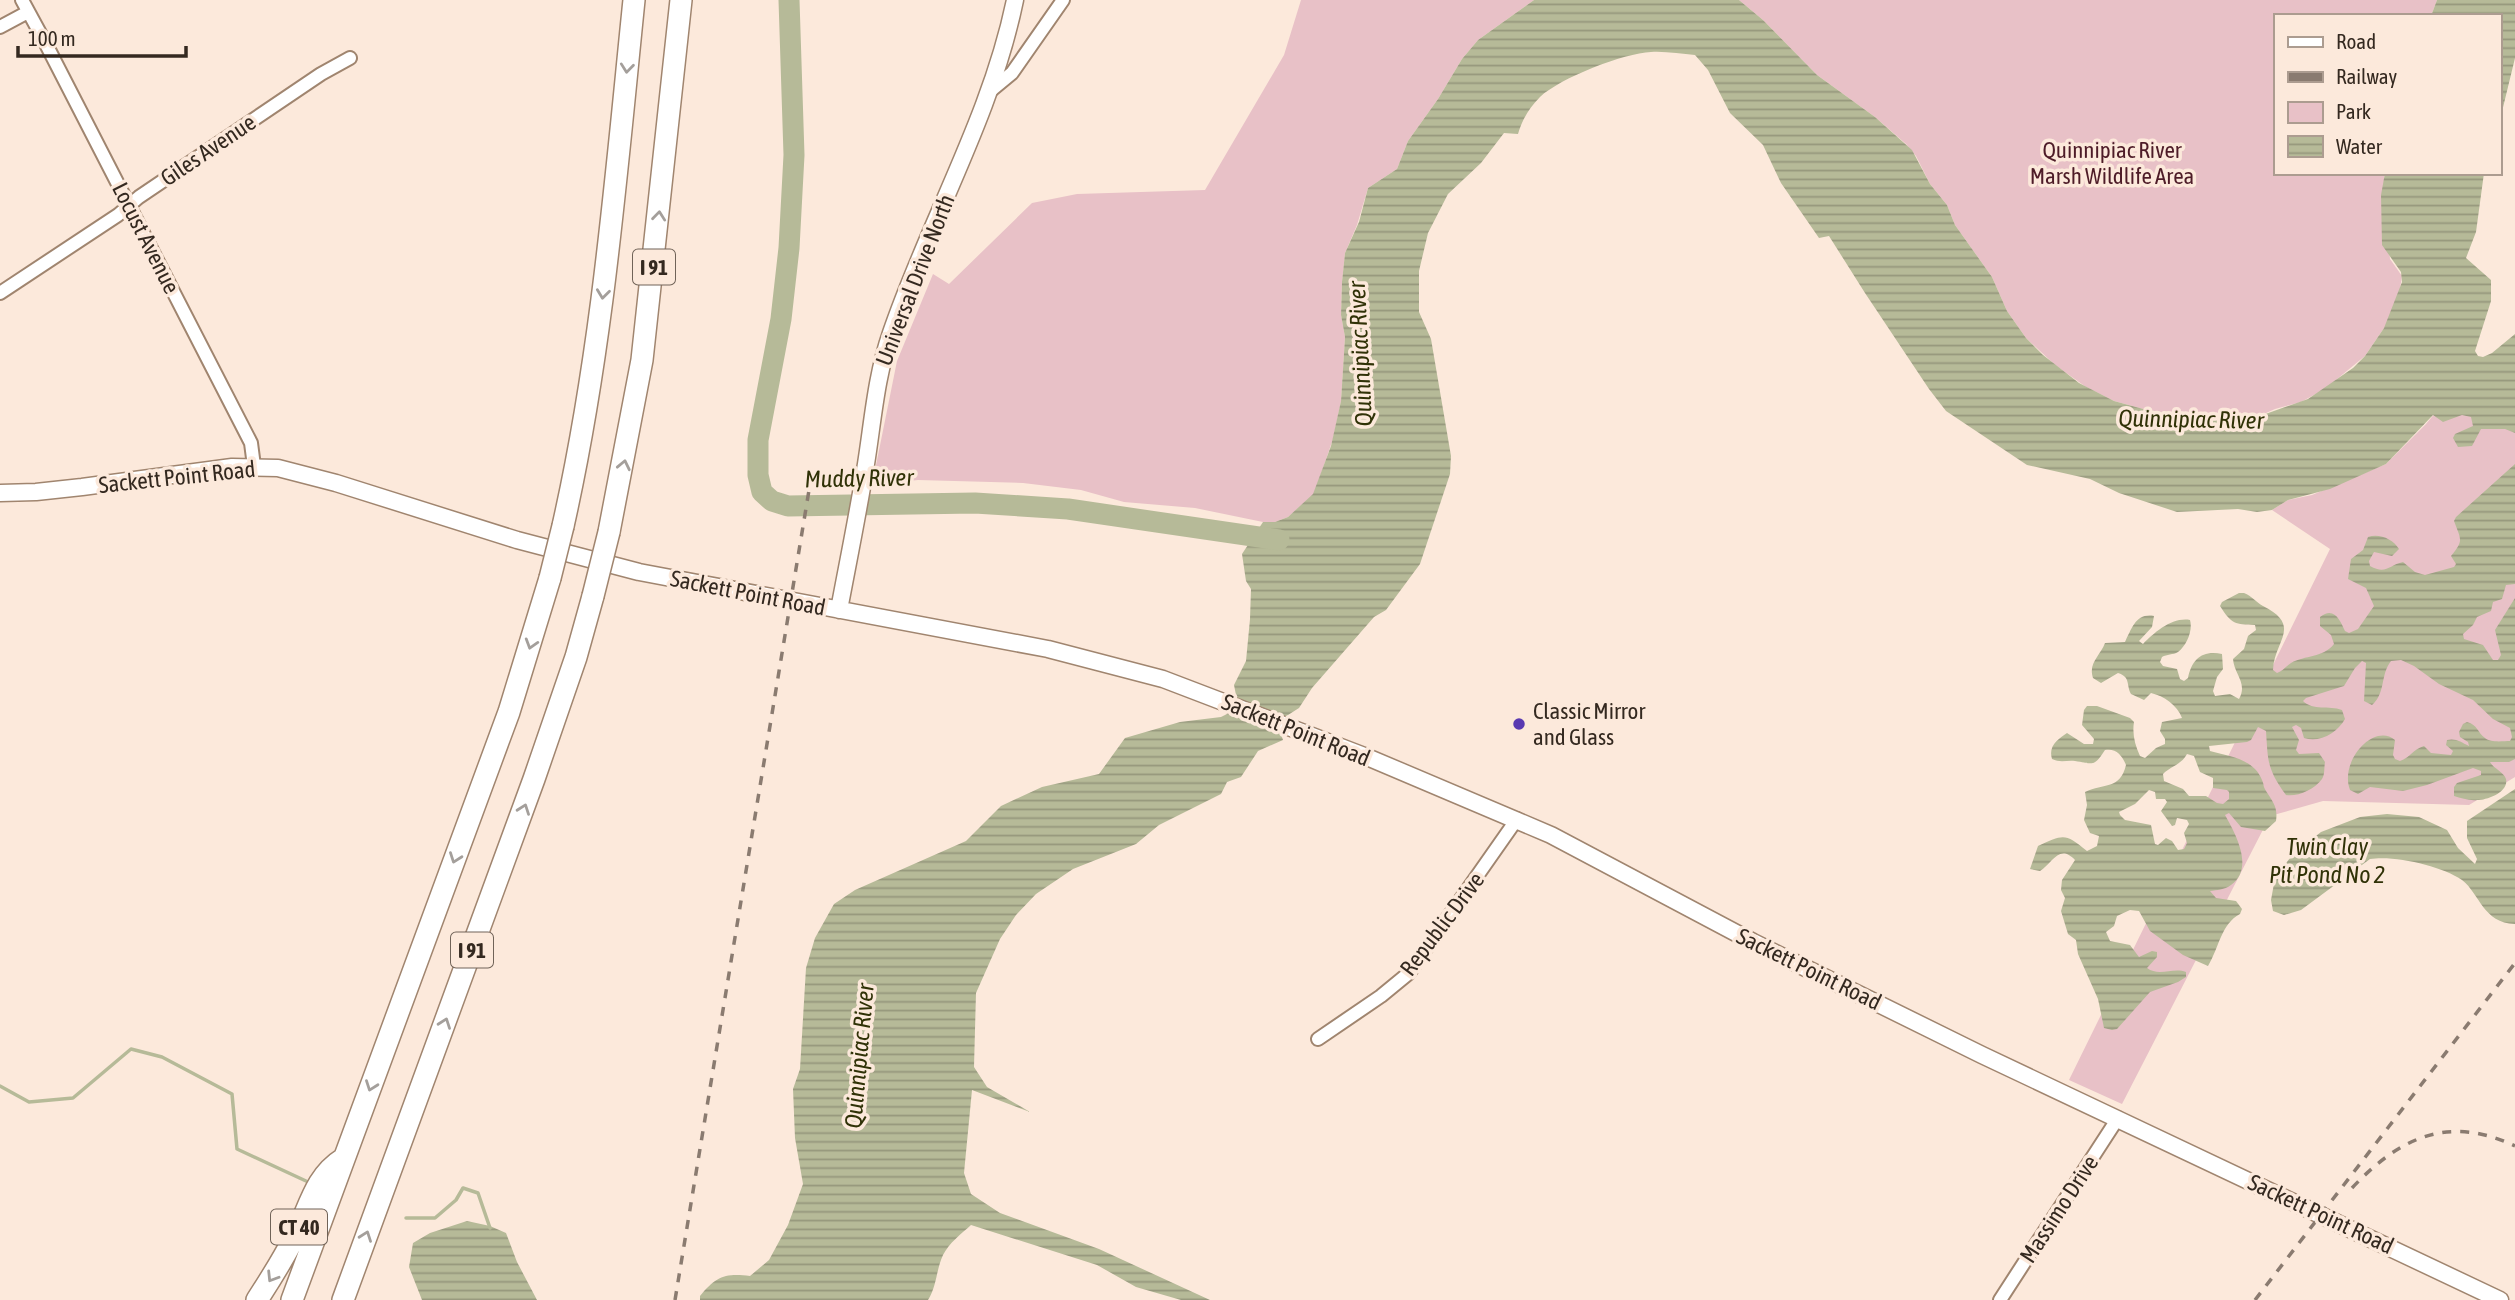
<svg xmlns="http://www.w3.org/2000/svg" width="2515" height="1300" viewBox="0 0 2515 1300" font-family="'Asap Condensed',sans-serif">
	<defs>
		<pattern id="water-rules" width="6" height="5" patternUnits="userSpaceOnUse" patternTransform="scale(1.75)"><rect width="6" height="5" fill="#b6ba98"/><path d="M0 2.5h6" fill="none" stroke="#95977c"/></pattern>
	</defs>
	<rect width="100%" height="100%" fill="#fce9db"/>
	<path fill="#e8c1c7" d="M1301 0H1534L1478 40 1462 59 1438 99 1408 141 1397 169 1368 188 1357 225 1345 253 1342 282 1341 315 1345 337 1341 401 1333 439 1314 494 1288 517 1275 522H1263L1195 508 1124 502 1081 490 1023 483 918 480 872 485 897 361 933 274 949 284 1032 203 1077 194 1205 190 1284 55Z
		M1739 0H2437L2431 16H2275V173H2385L2384 178 2390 259 2402 276 2400 289 2386 325 2365 356 2325 389 2301 402 2275 409 2257 417 2237 419 2183 415 2147 410 2114 401 2086 387 2055 365 2026 338 2007 311 1992 277 1955 225 1947 205 1930 184 1916 156 1906 144 1875 117 1817 75 1763 20Z
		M2464 378 2515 394V777L2469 805 2323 801 2270 816 2122 1104 2069 1080 2330 549 2272 510 2288 500 2312 495 2386 464 2426 424Z"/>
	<path fill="url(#water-rules)" fill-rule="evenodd" d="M1534 0H1739L1763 20 1817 75 1875 117 1912 150 1930 184 1947 205 1955 225 1992 277 2007 311 2026 338 2043 355 2079 383 2114 401 2147 410 2183 415 2213 416 2229 419 2257 417 2308 399 2353 368 2365 356 2384 328 2402 282 2401 272 2382 245 2381 195 2385 173H2484L2476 232 2466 258 2491 280V301L2475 351 2478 356 2483 357 2492 353 2515 334V433L2505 429H2481L2472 446 2458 447 2453 438 2455 434 2473 426 2471 417 2462 415 2443 422 2433 415 2386 464 2330 489 2288 500 2272 510 2257 512 2238 509 2177 512 2119 493 2090 479 2027 465 1946 411 1929 389 1865 293 1829 236 1819 238 1781 183 1763 145 1730 113 1708 70 1695 55C1681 54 1665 51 1651 52 1624 53 1560 78 1540 97 1529 108 1522 120 1518 134L1504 133 1481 163 1448 194 1428 233 1419 271V312L1431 339 1451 456 1450 474 1420 564 1386 610 1374 617 1312 688 1299 708 1288 715 1281 734 1283 740 1258 751 1241 777 1227 782 1221 794 1159 825 1136 844 1073 869 1036 894 1016 915 1000 939 976 993 974 1067 987 1087 1030 1112 972 1090 964 1173 971 1194 1000 1213 1099 1249 1210 1300H1181L1136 1287 1097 1265 971 1225C961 1234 949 1243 943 1255 936 1270 937 1286 928 1300H700V1296C716 1277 724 1273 750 1276L769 1260 788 1225 803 1184 795 1138 793 1089 800 1069 806 968 815 938 834 904 855 890 966 841 1001 806 1042 787 1099 774 1125 738 1180 722 1221 717 1229 713 1236 695 1234 685 1246 661 1250 619 1251 589 1246 581 1242 554 1263 522H1275L1288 517 1313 494 1331 446 1341 401 1345 337 1341 315 1342 282 1345 253 1359 222 1368 188 1397 169 1408 141 1438 99 1462 59 1478 40Z
		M2437 0H2515V58L2499 124V16H2431Z
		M2515 464V584L2506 585 2502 599 2493 602 2491 611 2477 617 2473 625 2463 634 2464 639 2483 645 2493 660H2498L2501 655 2495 630 2515 598V759L2509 762H2490C2494 769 2504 772 2506 779 2509 792 2487 800 2477 800 2470 801 2461 798 2454 796V787L2457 783 2481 775V771L2473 768 2427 785 2403 791 2370 787 2358 794 2350 790C2339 761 2374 722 2395 740L2393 755 2395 759 2400 761C2410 758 2413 749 2424 746L2431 753 2451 755 2453 751 2446 745 2447 740C2456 738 2461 742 2469 746L2468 742 2460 737 2459 732 2463 724 2467 722C2478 725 2477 732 2485 738 2491 743 2503 741 2510 741L2512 737 2510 728 2493 719 2473 700 2439 684 2414 666 2401 660 2391 661C2380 675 2386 693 2372 705L2364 701 2366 663 2362 661 2355 668 2344 686 2306 698 2303 701C2313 711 2329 705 2342 710L2345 719C2337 733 2320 743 2304 738L2301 728 2296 725 2292 727 2299 740 2296 750 2299 754 2319 753 2325 762C2324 767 2325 775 2322 779 2314 790 2297 797 2286 795 2267 769 2268 761 2266 731L2258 727 2251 740 2247 742 2209 746 2210 751C2229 756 2254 759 2262 780 2265 787 2262 784 2266 791 2273 802 2278 807 2276 821L2265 831 2241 827 2229 813 2225 815C2235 833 2255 868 2231 885 2224 890 2217 890 2210 891L2216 898 2236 901 2242 909 2240 914C2221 924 2219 948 2208 966L2183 955 2150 931 2139 911 2130 910 2117 916 2114 926 2106 932 2110 941 2130 945 2139 957 2152 951 2157 952V957L2147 968C2159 977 2173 967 2186 972V977L2178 982 2150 992 2117 1029 2112 1030 2104 1028 2098 999 2078 954 2076 940 2068 934 2061 911 2065 898 2061 890 2062 880 2075 860C2059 843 2052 864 2040 871L2030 869 2038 846C2064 834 2065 833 2087 851L2097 846 2099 836 2090 833 2084 820 2087 805 2085 792C2104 783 2120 790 2126 765 2122 755 2116 748 2105 750 2094 767 2094 764 2075 761 2067 760 2060 763 2052 759 2048 746 2058 739 2067 733L2084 744H2093L2094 739 2082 725 2084 710 2087 706H2097L2130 718 2134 722C2132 734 2135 745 2140 756L2145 758 2156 748 2165 744V739L2160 731 2162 722 2182 718C2177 705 2164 696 2151 693L2144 700 2131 694C2126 685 2131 677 2118 673L2101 683 2093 678C2088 663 2100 656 2105 643L2125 642C2132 628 2136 613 2154 616L2152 627 2139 641 2143 644C2155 632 2172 617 2190 620 2193 630 2187 645 2178 652 2173 655 2167 654 2162 657L2160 662 2163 666 2177 669 2180 679 2184 681 2188 678C2192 659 2202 650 2222 654L2223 669 2217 677 2213 691 2215 696 2230 694 2239 699C2248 683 2234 674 2233 659L2244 649 2248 636 2256 630 2255 625C2235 624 2232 625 2220 606L2222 602 2239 593H2244C2252 596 2256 602 2263 606 2303 626 2274 641 2273 670L2277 673C2283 671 2285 667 2291 663 2305 655 2323 658 2334 644L2331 635 2320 626V617C2334 606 2340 620 2345 631L2349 633 2358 629 2374 606 2366 588 2348 579 2351 559 2363 550 2368 537C2379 533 2393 539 2399 549L2392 556 2374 552 2369 561 2370 566C2386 575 2389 565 2403 562L2415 572 2425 575 2454 567 2456 564 2451 556C2464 540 2461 540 2454 521L2456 517ZM2187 754 2194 756 2200 772 2213 778V788L2227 790 2229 792V799L2223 804 2217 803 2206 796H2189L2183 789 2164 781 2163 774C2171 766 2181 765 2187 754ZM2149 790 2155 792 2156 799H2165L2167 802 2161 811 2172 826 2175 825 2177 818 2187 820 2189 824 2184 833 2187 843 2184 849 2178 850 2172 841 2166 838 2158 845 2155 844 2151 825 2125 820 2120 815 2119 812 2135 804Z
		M2515 789V924C2483 923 2480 894 2462 880 2442 866 2395 855 2370 859L2301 910 2284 915 2273 911 2271 900 2275 878 2293 854 2321 832 2360 817 2387 814 2419 817 2447 830 2458 848 2475 864 2477 859 2467 838V821Z
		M467 1221 490 1226 506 1233 517 1262 537 1300H422L409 1267 413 1243 430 1233Z"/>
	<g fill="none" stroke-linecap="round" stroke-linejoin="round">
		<path stroke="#b6ba98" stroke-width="3.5" d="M0 1086 29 1102 73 1098 131 1049 162 1057 232 1094 237 1149 306 1181
			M406 1218H435L456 1200 463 1188 478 1193 490 1228"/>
		<path stroke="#b6ba98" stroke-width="21" d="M789 0 794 155 789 248 781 319 758 440V475L762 492 772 501 788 506 975 503 1068 509 1279 540"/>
		<defs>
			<path id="street" d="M22 0 47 46 251 443 254 466
				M0 27 28 12
				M989 92 1012 73 1063 0
				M0 293 118 215 139 197 321 74 350 58
				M1318 1039 1381 996 1409 973 1517 819
				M2000 1300 2118 1118"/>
			<path id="secondary" d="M0 493 36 492 82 487 232 467 278 468 336 483 517 540 639 572 1048 649 1163 679 1367 757 1551 835 1753 942 1982 1055 2500 1300
				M839 610C848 562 858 513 866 464 873 420 876 376 891 333 929 221 991 117 1015 0"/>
			<path id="highway" d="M563 526C602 353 616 176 634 0
				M609 532 642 360 681 0
				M257 1300C270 1280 283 1259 294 1238 309 1210 314 1177 343 1159
				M292 1300 509 712 550 578
				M343 1300 534 779 576 657 593 596"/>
		</defs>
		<use href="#street" stroke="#a0856f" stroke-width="16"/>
		<use href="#secondary" stroke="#a0856f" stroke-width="19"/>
		<use href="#highway" stroke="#a0856f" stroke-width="24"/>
		<use href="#street" stroke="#fff" stroke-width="12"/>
		<use href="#secondary" stroke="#fff" stroke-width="16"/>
		<use href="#highway" stroke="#fff" stroke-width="21"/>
		<path stroke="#8a7b70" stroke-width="3.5" stroke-dasharray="9 9" stroke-linecap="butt" d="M2352 1188C2399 1138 2448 1114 2515 1146
			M675 1300 813 466
			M2255 1300 2515 963"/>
		<defs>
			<path id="highway-bridge" d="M550 578 563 526
				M593 596 609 532"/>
		</defs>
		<use href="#highway-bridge" stroke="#a0856f" stroke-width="24" stroke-linecap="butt"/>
		<use href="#highway-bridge" stroke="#fff" stroke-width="21"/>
	</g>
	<defs><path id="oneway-chevron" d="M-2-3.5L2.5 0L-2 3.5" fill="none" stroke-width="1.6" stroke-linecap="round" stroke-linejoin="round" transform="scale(1.75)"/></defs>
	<g stroke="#a49f9b">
		<use href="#oneway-chevron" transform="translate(627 68) rotate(96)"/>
		<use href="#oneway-chevron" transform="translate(659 216) rotate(-84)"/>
		<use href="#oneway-chevron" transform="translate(603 294) rotate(97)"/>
		<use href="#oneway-chevron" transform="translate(624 465) rotate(-78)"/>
		<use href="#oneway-chevron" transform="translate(531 644) rotate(107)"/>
		<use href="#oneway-chevron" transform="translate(524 809) rotate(-70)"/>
		<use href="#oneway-chevron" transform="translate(455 858) rotate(110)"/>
		<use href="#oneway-chevron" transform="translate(445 1023) rotate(-70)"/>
		<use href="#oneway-chevron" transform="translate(371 1086) rotate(110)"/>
		<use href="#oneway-chevron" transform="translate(366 1236) rotate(-70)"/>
		<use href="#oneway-chevron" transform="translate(272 1277) rotate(122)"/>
	</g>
	<circle fill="#5939b1" stroke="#fce9db" stroke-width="2.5" cx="1519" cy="724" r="7"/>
	<g text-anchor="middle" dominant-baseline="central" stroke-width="7" stroke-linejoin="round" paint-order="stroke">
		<g fill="#fce9db" stroke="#706358" stroke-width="2">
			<rect x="633" y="249.5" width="42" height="35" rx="5"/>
			<rect x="451" y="932.5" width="42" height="35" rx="5"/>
			<rect x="271" y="1209.5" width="56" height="35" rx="5"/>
		</g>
		<g font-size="21" font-weight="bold" fill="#342920">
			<text x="654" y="267">I 91</text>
			<text x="472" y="950">I 91</text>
			<text x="299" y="1227">CT 40</text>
		</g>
		<g font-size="23" fill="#342920" stroke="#fce9db">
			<text transform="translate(208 150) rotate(-34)">Giles Avenue</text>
			<text transform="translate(146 238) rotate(63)">Locust Avenue</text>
			<text transform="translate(915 280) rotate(-69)">Universal Drive North</text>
			<text transform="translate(177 477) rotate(-6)">Sackett Point Road</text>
			<text transform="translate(748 593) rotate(11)">Sackett Point Road</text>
			<text transform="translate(1296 730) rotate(22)">Sackett Point Road</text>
			<text transform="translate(1442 924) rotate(-53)">Republic Drive</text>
			<text transform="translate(1809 969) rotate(26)">Sackett Point Road</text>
			<text transform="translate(2059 1209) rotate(-57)">Massimo Drive</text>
			<text transform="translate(2321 1214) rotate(25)">Sackett Point Road</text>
		</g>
		<g font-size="23" fill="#4e1c28" stroke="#fce9db">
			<text x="2112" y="150">Quinnipiac River<tspan x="2112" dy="26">Marsh Wildlife Area</tspan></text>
		</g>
		<g font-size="23" fill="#342920" stroke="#fce9db" text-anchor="start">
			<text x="1533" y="711">Classic Mirror<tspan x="1533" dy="26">and Glass</tspan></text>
		</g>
		<g font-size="24" font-style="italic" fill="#303207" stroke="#fce9db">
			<text transform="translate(1360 354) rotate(-93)">Quinnipiac River</text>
			<text transform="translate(2191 419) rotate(1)">Quinnipiac River</text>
			<text transform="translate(859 478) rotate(-1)">Muddy River</text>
			<text x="2327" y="846">Twin Clay<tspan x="2327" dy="28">Pit Pond No 2</tspan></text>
			<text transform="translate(859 1056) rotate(-85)">Quinnipiac River</text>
		</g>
	</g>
	<rect x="2274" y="14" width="228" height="161" fill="#fce9db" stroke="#ac9c90" stroke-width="2"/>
	<rect x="2288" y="37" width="35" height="10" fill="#ffffff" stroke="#ac9c90" stroke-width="2"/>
	<text x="2336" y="49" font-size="21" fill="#342920">Road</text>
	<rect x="2288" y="72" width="35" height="10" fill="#8a7b70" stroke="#ac9c90" stroke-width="2"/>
	<text x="2336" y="84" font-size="21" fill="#342920">Railway</text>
	<rect x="2288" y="102" width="35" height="21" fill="#e8c1c7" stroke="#ac9c90" stroke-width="2"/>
	<text x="2336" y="119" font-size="21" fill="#342920">Park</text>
	<rect x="2288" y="136" width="35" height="21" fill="url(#water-rules)" stroke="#ac9c90" stroke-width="2"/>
	<text x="2336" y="154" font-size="21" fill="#342920">Water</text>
	<path d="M18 46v10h168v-10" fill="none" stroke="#342920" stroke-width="3.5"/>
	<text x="28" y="46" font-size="21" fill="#342920" stroke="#fce9db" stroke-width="5" paint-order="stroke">100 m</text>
</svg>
